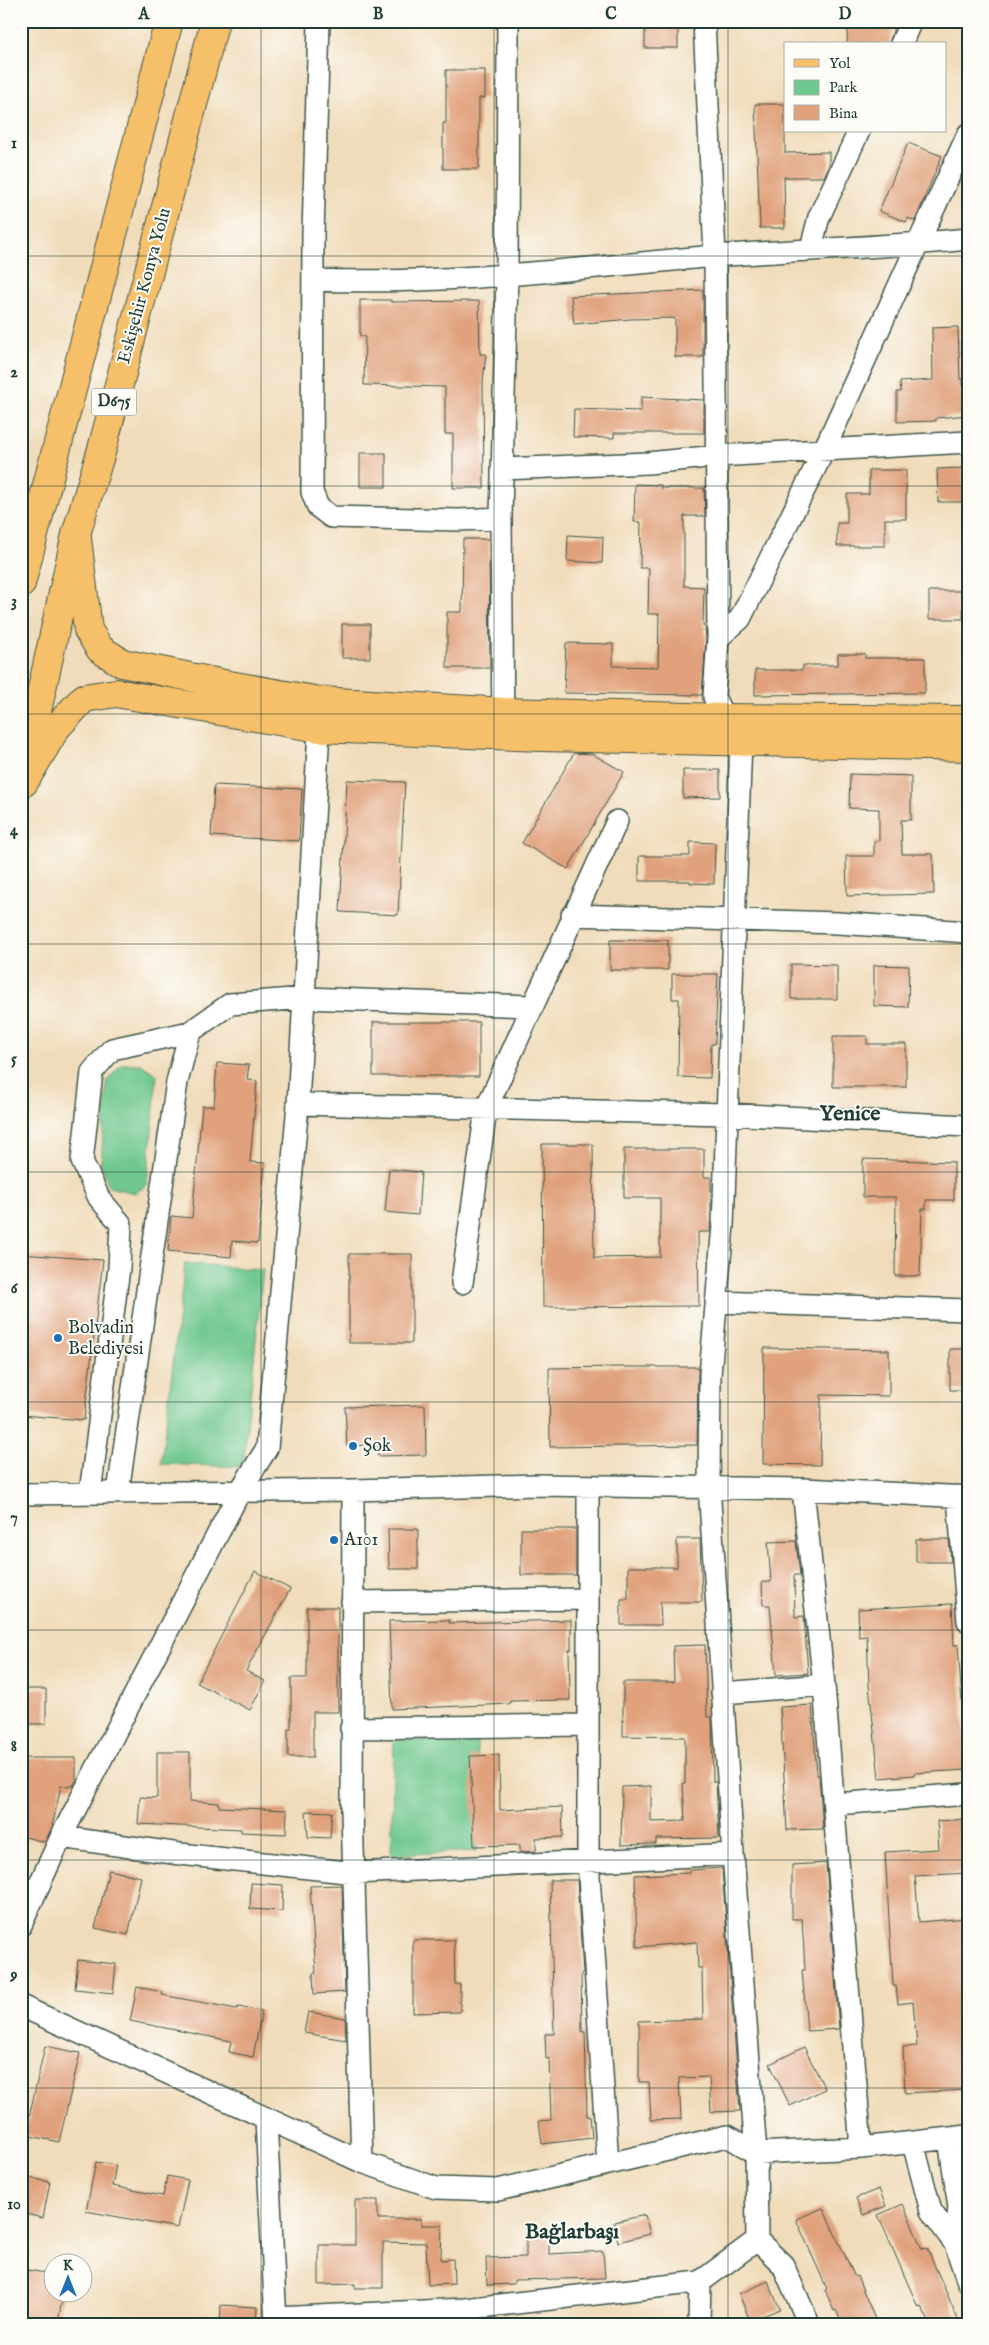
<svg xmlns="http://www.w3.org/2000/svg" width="989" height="2345" viewBox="0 0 989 2345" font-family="'IM FELL English',serif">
	<rect width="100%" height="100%" fill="#fdfcf7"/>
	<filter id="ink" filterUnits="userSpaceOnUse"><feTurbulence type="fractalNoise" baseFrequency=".02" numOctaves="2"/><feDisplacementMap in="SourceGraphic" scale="10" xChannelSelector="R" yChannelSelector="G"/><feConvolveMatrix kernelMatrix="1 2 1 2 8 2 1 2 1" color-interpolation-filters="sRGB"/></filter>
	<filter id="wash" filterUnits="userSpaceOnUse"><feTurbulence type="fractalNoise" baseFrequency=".0096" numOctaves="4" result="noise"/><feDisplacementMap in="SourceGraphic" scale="20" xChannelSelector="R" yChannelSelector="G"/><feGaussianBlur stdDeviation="1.12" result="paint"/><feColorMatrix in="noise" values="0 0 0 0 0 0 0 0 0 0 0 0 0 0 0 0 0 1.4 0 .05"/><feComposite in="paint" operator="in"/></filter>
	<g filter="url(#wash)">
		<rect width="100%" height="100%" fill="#f0dcba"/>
		<path fill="#6fc88f" stroke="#478262" d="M122 1064H141L157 1075 147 1185 135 1193 109 1187 101 1163 107 1081Z
			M185 1263 263 1270 243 1467 161 1464Z
			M394 1740H477V1851L391 1855Z"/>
		<g id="blocks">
			<path fill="#e0a17c" d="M848 21H893V31L889 44H847Z
				M645 27H678V48H645Z
				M446 70H485V98H479V169H443V123H446Z
				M755 104H785V153L829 152V165L824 177H784L785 228H760Z
				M908 143 942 156 915 221 908 218 906 222 879 211Z
				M703 290V357H675V318L631 319 574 324 571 296Z
				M360 300H391V302L479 301 480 354H486L483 382 484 488H453V434H445V387L364 385 365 336H360Z
				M958 327 960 379H962V385L968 384V415L936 418V421L897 422V392H901L900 382 933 380 932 328Z
				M641 397 704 400V433H614V438L573 437 574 409 641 411Z
				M360 453H386V487H360Z
				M963 468 964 502H938L937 469Z
				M869 470H906V519H885V546H837V523H847V494H869Z
				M635 484 661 485V488H704L705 516H684V586L704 587 703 626H705L706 638 702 695 564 693 566 643 613 644V666L658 667 659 614H648L649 568H640L641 522H634Z
				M568 535 603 537 602 563 567 561Z
				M463 539H489L490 668H447V612H462Z
				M929 591H964L963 619H929Z
				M342 624H370V658H342Z
				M838 654H865V658H925V693L755 695V670H803V665H838Z
				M574 753 592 754 624 772 568 869 522 843Z
				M683 770H720V797L683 798Z
				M850 774 911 776V820H901L902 854H933L934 894 847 896 846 856H874V841H879V809L849 808Z
				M347 780 405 782 398 915 340 912Z
				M214 785 302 789 299 841 211 836Z
				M690 842 715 843 714 884 690 883V881H639V856H690Z
				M610 940H668V970H610Z
				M791 964 837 965V999H791Z
				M874 965 909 966 908 1007 874 1006Z
				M672 974H718L715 1044H711L710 1078 678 1077 679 999H672Z
				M373 1022H479V1076H373Z
				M833 1036H867V1044H906V1087H833Z
				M217 1063 249 1065 247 1080 257 1081 250 1162 265 1163 258 1243 232 1241 231 1257 168 1251 171 1216 192 1218 202 1106H214Z
				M542 1144H593L594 1258 660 1257V1198H624V1149H704V1177H711V1210L710 1232H698L699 1306 543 1307Z
				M863 1159 954 1162V1200H926V1209H922L920 1276H895L896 1197H863Z
				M389 1169 421 1172 418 1215 385 1212Z
				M21 1254 103 1260 84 1420 21 1415Z
				M349 1254H412V1343H349Z
				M764 1348 889 1350V1396L821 1395 820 1465 763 1464Z
				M950 1349H968V1390H950Z
				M619 1367H698L697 1445 550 1447 549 1368Z
				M425 1405 426 1455 378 1456V1445L347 1446 345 1407Z
				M388 1529H418V1569H389Z
				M521 1529H576V1575H521Z
				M677 1539H700L702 1602H660L661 1625H621V1599H628V1567H677Z
				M916 1539H949L951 1562H916Z
				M796 1541 800 1575H794L795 1617 804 1616 808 1673 776 1675 770 1605H763L762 1582H771L768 1542Z
				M255 1571 290 1589 246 1671 265 1681 250 1710 197 1683Z
				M952 1604 954 1645H958L963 1717 966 1747H968V1770L914 1773V1775L879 1778 869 1685 867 1636 859 1637 858 1609Z
				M307 1607H338V1712H313V1757H288V1729H291V1678H307Z
				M449 1620V1623L571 1620V1650H569L570 1700 510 1701V1704L392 1709 389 1621Z
				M705 1645 707 1717H712L713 1782H716L719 1838 656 1839V1844L621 1845 622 1787 651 1786V1822L685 1821 683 1783H685V1737L623 1736V1682H674L673 1646Z
				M21 1689H46V1724H21Z
				M812 1705 817 1775H819L823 1829 787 1830 780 1707Z
				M157 1752H190V1801L219 1803V1807L287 1810 286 1834 241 1832V1829L138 1824 140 1797 157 1798Z
				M499 1755 500 1810 562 1807 563 1837 536 1838V1851L520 1852V1845L474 1846 470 1756Z
				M21 1758H76V1780L73 1786H61L52 1827 45 1842 21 1836Z
				M306 1811 332 1812 330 1838 308 1837Z
				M968 1819V1873L915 1876 919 1922 968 1918V2090L905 2093 903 2047 917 2046 913 2002 898 2004 896 1986H893L885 1852 939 1849 937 1821Z
				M826 1863 839 2029 807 2031 802 1970H805L802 1919H792V1865Z
				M722 1868 740 2111 711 2112 709 2077 679 2078 681 2119 651 2120 649 2082H639V2021L703 2019 702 1968H698L697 1942 637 1947 635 1875 690 1873V1870Z
				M109 1870 141 1877 128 1935 95 1928Z
				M550 1880H577L583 1973 581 1974 582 2032H585L587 2116H590L592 2138 542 2144 539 2121 551 2120 549 2058 546 2059 545 2034H554Z
				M251 1883 283 1885 282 1911 250 1909Z
				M342 1885 345 1992 314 1994 313 1973H316L310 1886Z
				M413 1940H454L455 1984H460V2012L413 2013Z
				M78 1960 116 1964 113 1993 75 1989Z
				M137 1987 163 1992 162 1995 237 2009 238 2007 262 2011 253 2057 229 2052 231 2041 130 2021Z
				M308 2012 345 2018 346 2040 304 2033Z
				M45 2046 80 2053 59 2142 25 2135Z
				M804 2047 825 2089 790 2106 770 2064Z
				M96 2162 116 2165 112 2186 163 2196 167 2176 188 2180 178 2228 86 2211Z
				M21 2176 50 2182 43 2218 21 2213Z
				M879 2189 886 2206 863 2215 856 2198Z
				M355 2200H378V2219H421V2225H442L441 2260 453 2259 454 2284 428 2285 426 2243 383 2242V2288H355V2284L319 2285V2245H355Z
				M903 2204 922 2249 927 2248 960 2324H930L921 2306 918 2307 878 2215Z
				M823 2208 855 2277 857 2276 877 2324H842L836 2310 834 2311 825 2290 827 2289 796 2219Z
				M645 2215 650 2234 618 2242 614 2222Z
				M549 2230V2254L603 2251 605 2278 514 2280V2284L487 2285 486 2258 526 2257V2231Z
				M21 2269 52 2274V2292H63L58 2324H21Z
				M768 2281 780 2309 750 2321 739 2294Z
				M221 2305 257 2307 256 2324H220Z"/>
		</g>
	</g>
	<g filter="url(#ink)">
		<use href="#blocks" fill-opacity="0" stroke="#3e5548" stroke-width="1"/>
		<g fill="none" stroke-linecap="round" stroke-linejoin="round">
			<defs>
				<path id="minor" d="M319 21 313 235 312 492 318 507 331 517 459 520 501 518
					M901 44 911 21
					M811 248 819 217 859 131
					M314 280C448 285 582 268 715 256L704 21
					M502 469 648 463 717 456 968 442
					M718 638 715 256C799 249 884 248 968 239
					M503 728 501 518 507 275 508 21
					M572 915 838 923 968 932
					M298 1104 727 1114 968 1126
					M462 1283 486 1109 617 821
					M716 1302 968 1310
					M588 1487V1861L608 2164
					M803 1489 824 1685 861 2148
					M353 1490 352 1811 362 2162
					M118 1492 177 1082 190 1032
					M90 1493 119 1268 121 1224 99 1198 82 1161 92 1072 112 1049 190 1032 230 1004 305 998 532 1006
					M21 1494 353 1490 538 1485 803 1489 968 1497
					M958 1496 968 1621
					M352 1602 588 1599
					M722 1693 824 1685
					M351 1728 587 1725
					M835 1804 968 1794
					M61 1837 180 1854 355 1873 733 1854
					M21 1925 61 1837 240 1491 267 1448 298 1104 320 712
					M21 2006 362 2162 436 2188 498 2190 727 2136 756 2153 861 2148 968 2136
					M266 2119 276 2324
					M949 2139 959 2207 955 2244
					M913 2143 931 2211 955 2244 968 2282
					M276 2318 464 2309 700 2282 757 2240
					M699 2324 700 2282
					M809 2324 783 2265 757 2240 756 2153 733 1854 709 1486 710 1375 723 1225 741 741 724 718 714 697 718 638 740 619 824 450 968 134"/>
				<path id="major" d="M77 538 88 630 100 649 122 663 229 685 320 701 505 712 724 718 968 720
					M24 782 56 728 84 698 116 693 319 728 542 737 968 747"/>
				<path id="highway" d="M21 584 169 21
					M21 784 76 534 102 449 215 21"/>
			</defs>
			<use href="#minor" stroke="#3e5548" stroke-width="24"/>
			<use href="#major" stroke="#3e5548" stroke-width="30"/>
			<use href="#highway" stroke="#3e5548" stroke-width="30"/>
			<use href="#minor" stroke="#fff" stroke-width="21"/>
			<use href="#major" stroke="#f6c06b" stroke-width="28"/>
			<use href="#highway" stroke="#f6c06b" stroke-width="28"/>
		</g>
	</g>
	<path fill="none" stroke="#1f3d34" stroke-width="1" stroke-opacity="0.55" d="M261 21V2324M494 21V2324M728 21V2324M21 256H968M21 486H968M21 714H968M21 944H968M21 1172H968M21 1402H968M21 1630H968M21 1860H968M21 2088H968"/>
	<g fill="#1f6fb2" stroke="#fdfcf7" stroke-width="2">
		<circle cx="58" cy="1338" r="5"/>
		<circle cx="353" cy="1446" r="5"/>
		<circle cx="334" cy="1540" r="5"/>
	</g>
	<g text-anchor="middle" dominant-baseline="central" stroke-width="4" stroke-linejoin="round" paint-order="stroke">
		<rect fill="#fdfcf7" stroke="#62766e" stroke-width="1" x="91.5" y="388.5" width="45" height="27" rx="4"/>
		<g font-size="16" font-weight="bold" fill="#1f3d34">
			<text x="114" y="402">D675</text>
		</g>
		<g font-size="18" fill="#1f3d34" stroke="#fdfcf7">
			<text transform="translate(145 286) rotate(-75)">Eskişehir Konya Yolu</text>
		</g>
		<g font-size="18" fill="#1f3d34" stroke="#fdfcf7" text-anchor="start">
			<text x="68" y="1328">Bolvadin<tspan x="68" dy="21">Belediyesi</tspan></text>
			<text x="363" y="1446">Şok</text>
			<text x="344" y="1540">A101</text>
		</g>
		<g font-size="22" font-weight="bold" fill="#1f3d34" stroke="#fdfcf7">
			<text x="850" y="1114">Yenice</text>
			<text x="572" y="2232">Bağlarbaşı</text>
		</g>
	</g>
	<rect width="989" height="2345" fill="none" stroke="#fdfcf7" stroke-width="55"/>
	<rect x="784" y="42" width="162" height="90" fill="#fdfcf7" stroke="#a4b0a9"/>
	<rect x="794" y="59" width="25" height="8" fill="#f6c06b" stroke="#a4b0a9"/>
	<text x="829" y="68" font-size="15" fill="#1f3d34">Yol</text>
	<rect x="794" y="80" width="25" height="15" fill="#6fc88f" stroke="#a4b0a9"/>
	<text x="829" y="92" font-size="15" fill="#1f3d34">Park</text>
	<rect x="794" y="105" width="25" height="15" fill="#e0a17c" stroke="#a4b0a9"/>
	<text x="829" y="118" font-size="15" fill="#1f3d34">Bina</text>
	<g transform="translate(68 2278)"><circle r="24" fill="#fdfcf7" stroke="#a4b0a9"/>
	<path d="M0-4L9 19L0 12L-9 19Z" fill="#1f6fb2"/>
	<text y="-8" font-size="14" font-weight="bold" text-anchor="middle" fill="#1f3d34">K</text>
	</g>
	<rect x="28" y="28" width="934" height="2290" fill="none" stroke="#1f3d34" stroke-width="2"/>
	<g font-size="16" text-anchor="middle" font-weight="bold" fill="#1f3d34">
		<text x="144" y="19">A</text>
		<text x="378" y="19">B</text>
		<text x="611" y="19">C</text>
		<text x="845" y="19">D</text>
		<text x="14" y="148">1</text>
		<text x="14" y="377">2</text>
		<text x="14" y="606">3</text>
		<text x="14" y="835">4</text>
		<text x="14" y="1064">5</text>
		<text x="14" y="1293">6</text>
		<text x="14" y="1522">7</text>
		<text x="14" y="1751">8</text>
		<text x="14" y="1980">9</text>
		<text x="14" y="2209">10</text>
	</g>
</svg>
